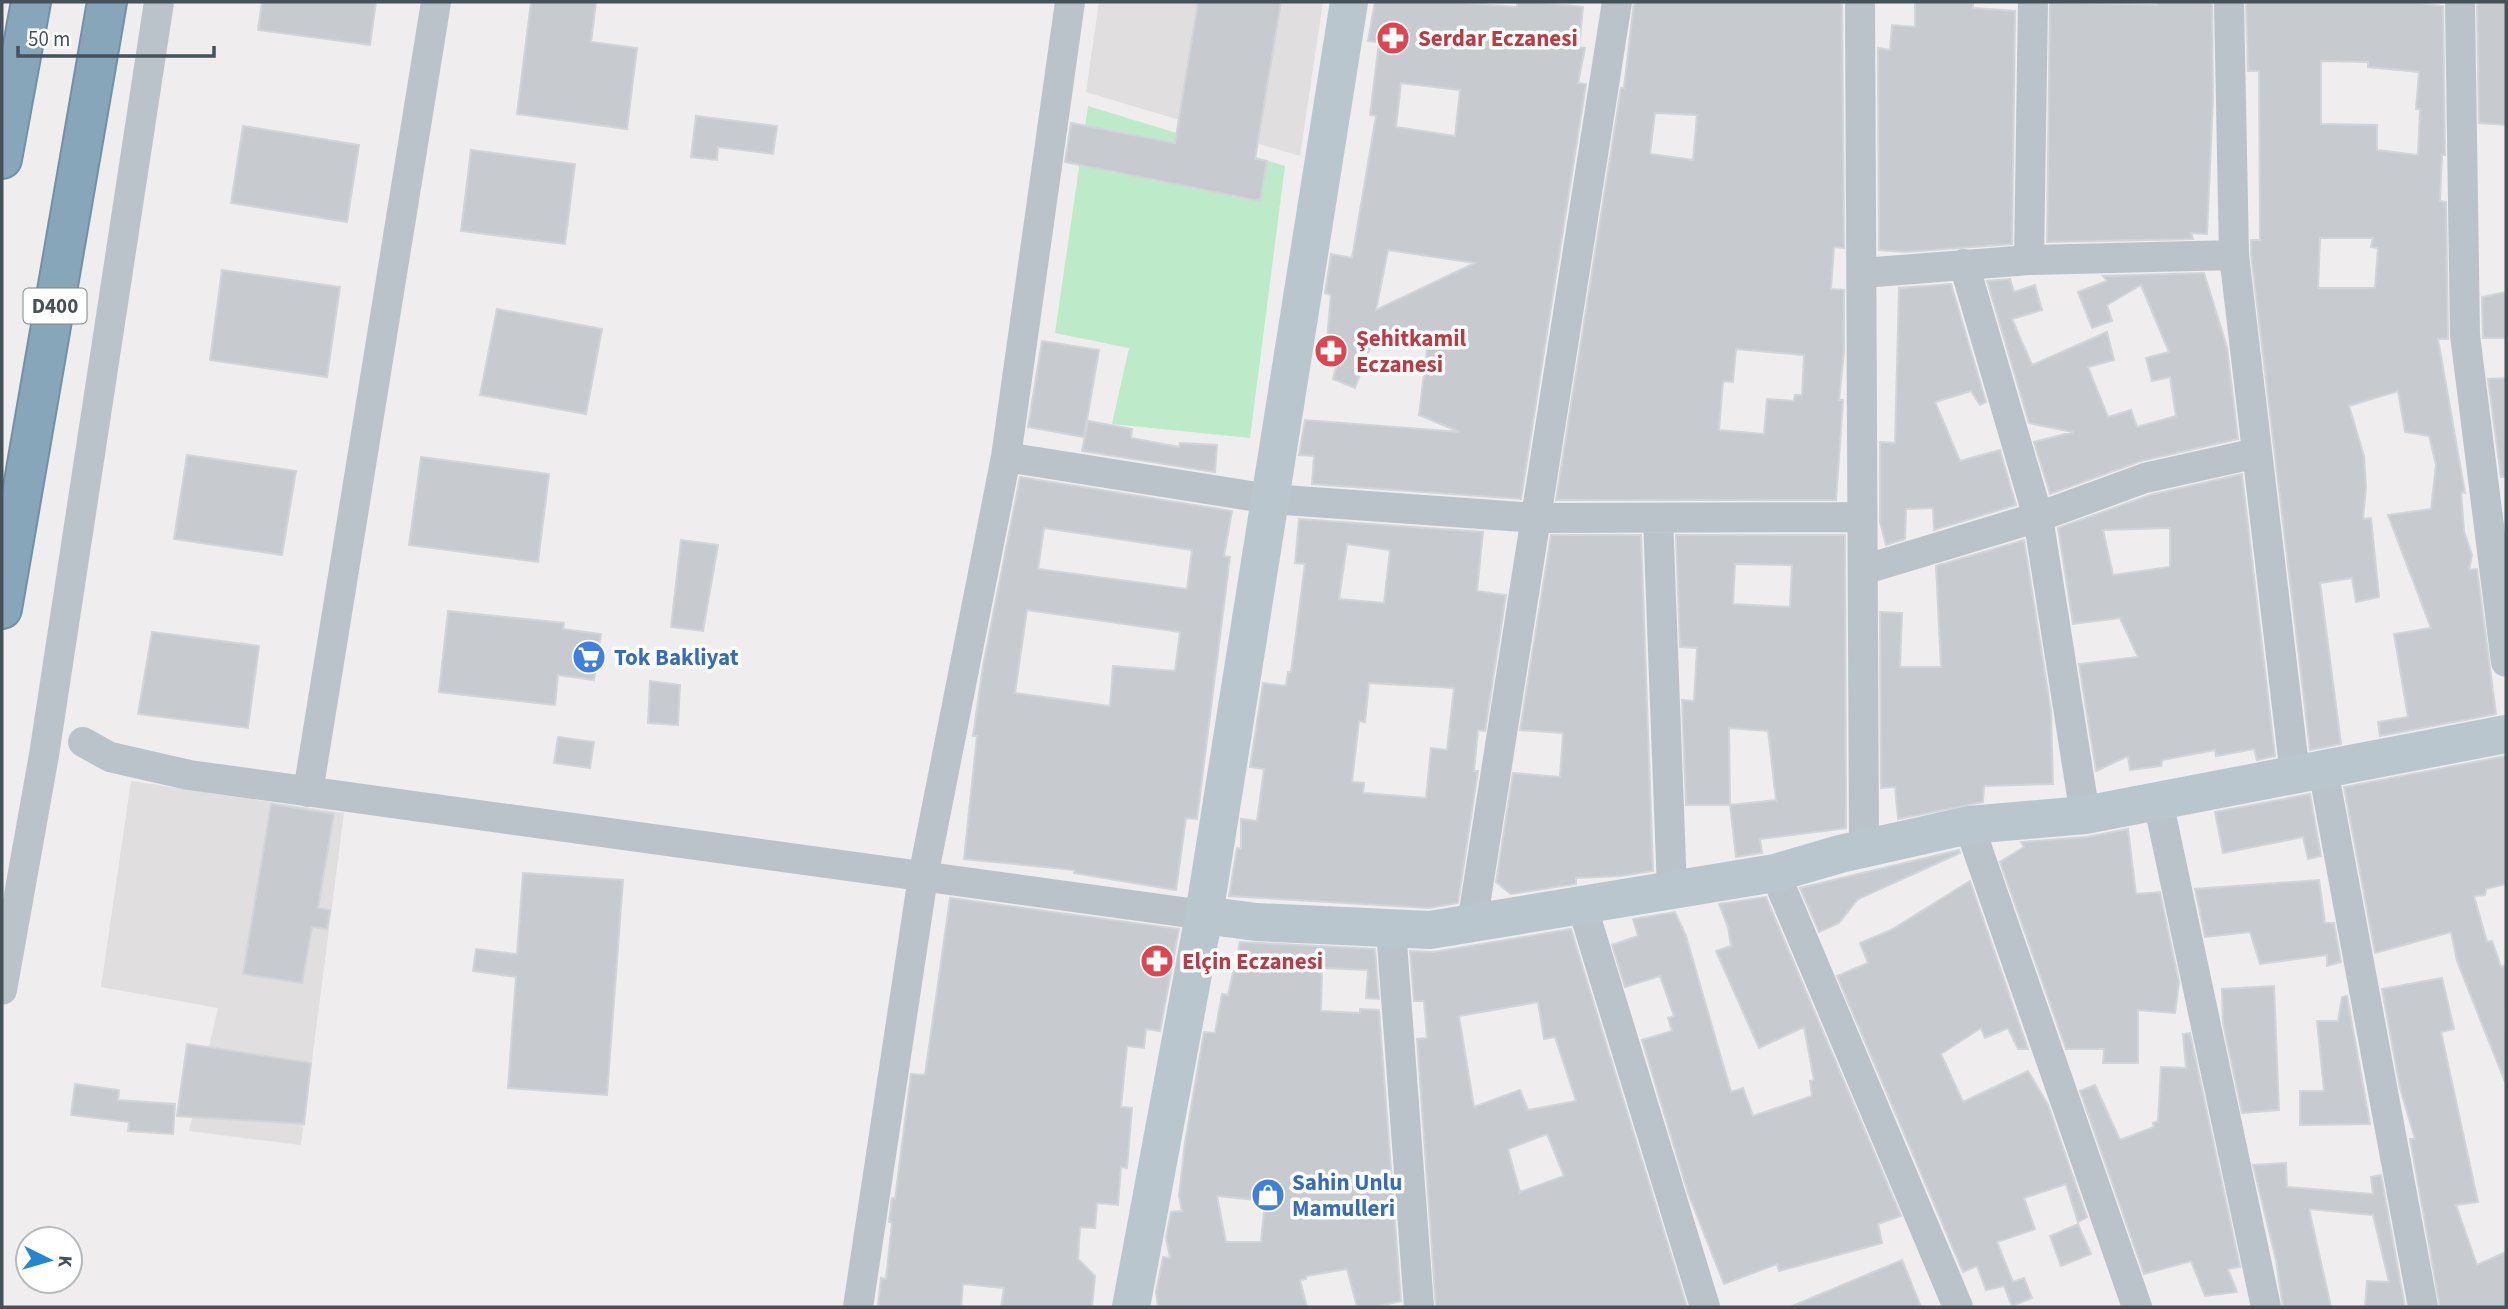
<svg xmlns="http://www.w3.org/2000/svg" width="2508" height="1309" viewBox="0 0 2508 1309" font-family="'Source Sans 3',sans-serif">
	<rect width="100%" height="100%" fill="#efeded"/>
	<path fill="#e0dede" d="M1099 2H1323L1300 156 1086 92Z
		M131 781 344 813 301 1145 189 1131 218 1008 101 987Z"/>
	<path fill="#bdebc9" d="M1088 106 1285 166 1250 438 1112 424 1129 348 1055 333Z"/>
	<path fill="#c7cbcf" stroke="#d1d4d8" stroke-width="2" fill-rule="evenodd" d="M262 2H376L370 45 258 30Z
		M531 2H596L591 42 637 48 627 129 517 114Z
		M1198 2H1281L1255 159 1267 161 1260 201 1065 162 1071 123 1175 143Z
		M1375 2H1453L1517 7V2H1536L1583 7 1579 47 1585 48 1578 83 1586 84 1521 499 1312 484 1314 456 1299 455 1305 420 1460 432 1419 415 1427 349 1372 343 1355 388 1333 379 1340 352 1326 350 1331 295 1325 293 1331 254 1352 258 1376 116 1370 115 1379 42 1368 41ZM1401 83 1460 90 1455 136 1396 127ZM1388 250 1475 263 1376 310Z
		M1634 2H1842L1844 248 1834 247 1831 289 1844 290V351L1839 400H1843L1836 500H1556L1621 88H1624ZM1655 113 1697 115 1693 160 1650 154ZM1736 349 1804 355 1802 395H1795L1794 401 1767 399 1764 434 1719 430 1723 381 1733 382Z
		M1915 2H1973V8L2015 11 2012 244 1905 252 1879 250 1878 48 1890 50 1892 25 1915 27Z
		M2050 2 2157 5V2H2212L2213 97 2207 234 2191 233 2193 239 2047 242Z
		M2246 2H2414L2443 6 2445 155H2442L2440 201 2446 202 2448 339H2438L2465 493 2461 492 2464 531 2472 555 2469 570 2477 569 2496 714 2380 736 2378 722 2408 717 2394 634 2431 628 2388 515 2431 509 2436 465 2429 436 2405 432 2398 391 2349 406 2364 456 2366 487 2363 519 2371 518 2379 597 2356 602 2352 578 2320 583 2341 744 2310 750 2251 254V240H2260L2259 71H2248ZM2321 61 2368 62V67L2419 72 2416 109H2420L2418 155 2377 150V125L2321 124ZM2320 238H2373L2371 247 2378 248 2375 288H2318Z
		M2477 2H2506V125L2479 123Z
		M696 116 777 126 773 154 718 147 717 160 691 157Z
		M243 126 359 145 347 222 231 203Z
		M471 150 575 164 565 244 461 231Z
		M222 270 340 287 327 377 210 360Z
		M2204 273 2227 347 2238 439 2141 461 2050 494 2034 442 2073 432 2029 423 1987 281 2010 279 2014 292 2035 285 2042 310 2012 319 2032 365 2107 332 2114 360 2088 367 2108 417 2131 410 2137 427 2176 416 2170 377 2152 381 2146 358 2169 352 2141 285 2107 305 2112 321 2092 328 2078 292 2107 281 2103 276Z
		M1951 284 1986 402 1980 405 1971 391 1935 402 1960 461 2000 450 2016 505 1934 530 1933 508 1906 509 1905 539 1886 545 1880 522V442L1895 443 1899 288Z
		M2506 292V338H2483L2482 297Z
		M497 309 602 329 586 414 480 395Z
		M1042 341 1099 350 1084 437 1028 427Z
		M2506 378V477H2501L2488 379Z
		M1088 421 1132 429 1131 438 1179 447 1180 443 1217 445 1215 472 1082 451Z
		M187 455 296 471 282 555 174 539Z
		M421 457 549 474 538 562 409 545Z
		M2242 474 2275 756 2257 760 2254 749 2216 756 2215 750 2162 760 2161 766 2130 770 2128 756 2096 771 2079 664 2138 657 2120 618 2073 624 2058 528 2150 495ZM2170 528V567L2113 575 2103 530Z
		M1020 477 1232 511 1224 556 1230 557 1197 819 1186 818 1176 890 1074 873 1075 870 964 859 977 736H973L983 666ZM1044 528 1192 550 1187 589 1038 569ZM1027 610 1180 632 1175 671 1113 666 1110 706 1015 693Z
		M1299 519 1483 532 1477 591 1506 595 1485 731 1478 730 1474 771H1478L1458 903 1429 908 1229 896 1237 848 1241 849V819L1257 821 1264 769 1250 767 1263 683 1286 686 1288 672H1291L1305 564 1295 563ZM1347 544 1390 550 1384 603 1339 599ZM1369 683 1454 688 1447 750 1431 748 1426 798 1363 793 1364 783 1352 782 1359 721 1365 722Z
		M1551 535H1641L1653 871 1620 876 1576 878V884L1511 894 1496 882 1513 773 1560 777 1563 733 1520 730Z
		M1676 535H1845L1846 828 1760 839 1762 853 1736 857 1730 805H1686L1682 700 1694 701 1697 648 1680 647ZM1735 564 1792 565 1790 607 1733 604ZM1729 728 1768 731 1776 800 1730 805Z
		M681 540 718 545 703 631 671 627Z
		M2024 540 2051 711 2053 784 1984 786 1983 802 1898 819 1895 787 1881 788 1880 612 1902 613 1900 667H1941L1936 566Z
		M448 611 564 623 563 629 601 634 594 680 558 675 555 705 439 692Z
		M152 632 259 646 248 728 138 714Z
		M650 681 680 685 678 725 648 723Z
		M558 737 594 742 590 768 554 763Z
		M2506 756V884L2486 889 2485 895 2474 896 2487 942 2492 941 2501 967 2506 965 2505 1082 2457 961 2451 932 2375 953 2344 787Z
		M2310 794 2321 856 2308 859 2303 837 2223 853 2215 812Z
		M271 804 334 814 318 908 330 910 327 929 312 927 302 983 243 974Z
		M2128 829 2136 894 2160 892 2179 982 2175 1013 2138 1010V1063H2103L2104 1049H2066L2000 862 2024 847 2021 842 2087 837Z
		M1959 850 1960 853 1858 899 1839 923 1819 932 1800 888Z
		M523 873 623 880 607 1095 508 1088 516 977 473 971 476 949 517 954Z
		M2319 880 2325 923H2334L2341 962 2327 966V955L2260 964 2250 932 2205 937 2195 889Z
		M1970 881 2028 1049H2018L2008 1028 1985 1038 1981 1028 1941 1054 1963 1102 2028 1071 2048 1105 2087 1217 2078 1222 2066 1184 2024 1198 2035 1229 1997 1242 2013 1282 2024 1278 2032 1298 2012 1306 2004 1286 1986 1290 1977 1266 1963 1272 1837 976 1868 963 1860 943 1891 930Z
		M1766 897 1901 1216 1878 1224 1882 1243 1779 1271 1777 1264 1724 1284 1688 1193 1642 1040 1672 1031 1668 1018 1674 1016 1660 976 1625 987 1612 945 1638 936 1633 919 1675 912 1686 936 1731 1092 1743 1088 1753 1116 1812 1096 1810 1081 1814 1080 1804 1027 1759 1048 1716 951 1731 946 1728 927 1719 904Z
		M950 898 1179 929 1160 1031 1146 1029 1144 1048 1127 1046 1121 1107 1132 1108 1127 1168 1121 1167 1118 1205 1097 1203 1095 1228 1080 1227 1078 1259 1095 1276 1092 1307H1001L1004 1288 963 1284 961 1307H878L881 1278 886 1279 892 1222H889L892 1198 895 1199 911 1074 925 1075Z
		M1571 929 1687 1307H1436L1417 1039 1427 1038 1424 1001H1414L1410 951 1434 952ZM1538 1002 1544 1039 1555 1037 1576 1101 1528 1110 1520 1090 1474 1107 1459 1016ZM1547 1134 1564 1176 1520 1192 1508 1149Z
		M1240 942 1375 949 1379 999 1366 998 1368 970 1322 968 1321 1011 1360 1013V1009L1379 1010 1401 1301 1375 1307H1357L1347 1269 1306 1276V1279L1300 1280 1307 1307H1158L1156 1292 1163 1257 1170 1258 1166 1238 1171 1212 1182 1211 1179 1196 1185 1143 1204 1032 1215 1033 1222 994 1228 995ZM1217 1196 1265 1201 1261 1242H1226Z
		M2442 978 2454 1029 2441 1032 2478 1202 2456 1205 2477 1265 2506 1252V1307H2440L2410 1139H2415L2400 1088 2382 989Z
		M2274 986 2279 1110 2242 1113 2223 1023 2222 989Z
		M2347 996 2370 1124 2300 1125V1091H2324L2317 1021H2338L2342 997Z
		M2190 1033 2240 1267 2228 1269 2237 1292 2205 1296 2191 1261 2144 1274 2080 1091 2095 1085 2120 1140 2154 1127 2153 1123 2158 1121 2161 1067 2186 1068 2183 1034Z
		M187 1044 311 1063 304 1124 177 1116Z
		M75 1084 119 1090 118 1100 175 1104 173 1134 128 1131 129 1122 71 1115Z
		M2286 1163 2287 1187 2373 1194 2371 1177 2381 1175 2405 1307H2365L2367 1281 2389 1282 2373 1215 2309 1209 2331 1307H2283L2276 1260 2253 1165Z
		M2078 1224 2091 1254 2061 1266 2050 1236Z
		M1902 1260 1921 1307H1790Z"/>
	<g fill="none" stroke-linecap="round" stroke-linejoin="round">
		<defs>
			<path id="highway" d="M2 159 31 2
				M2 609 107 2"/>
		</defs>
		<use href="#highway" stroke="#7291a5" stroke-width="42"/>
		<path stroke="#b9c3c9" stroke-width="30" d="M1860 2 1864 848
			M2229 2 2234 255 2295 775
			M2460 2 2465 335 2506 662
			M2029 260 2033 2
			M1964 264 2038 517 2085 815
			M1862 273 2029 260 2234 255
			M1006 457 1270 499 1536 518 1862 517
			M1658 518 1672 890
			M1863 570 2038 517 2145 478 2257 453
			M83 742 110 757 189 775 1204 915
			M2323 769 2423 1307
			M308 792 436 2
			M2158 801 2266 1307
			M1969 825 2137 1307
			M1775 873 1958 1307
			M1582 905 1705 1307
			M1472 924 1617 2
			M1391 929 1419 1307
			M2 990 44 755 159 2
			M858 1307 923 877 1006 457 1070 2"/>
		<path stroke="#b9c6ce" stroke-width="38" d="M1204 915 1256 922 1430 930 1775 873 1840 854 1969 825 2085 815 2506 734
			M1131 1307 1204 915 1349 2"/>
		<use href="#highway" stroke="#87a6b9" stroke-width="38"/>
	</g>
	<defs>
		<symbol id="pharmacy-disc" viewBox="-11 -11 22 22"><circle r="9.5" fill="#e0444e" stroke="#fff"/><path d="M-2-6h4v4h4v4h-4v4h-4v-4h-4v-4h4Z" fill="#fff"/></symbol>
		<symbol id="supermarket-disc" viewBox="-11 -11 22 22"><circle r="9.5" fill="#3f7fe0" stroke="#fff"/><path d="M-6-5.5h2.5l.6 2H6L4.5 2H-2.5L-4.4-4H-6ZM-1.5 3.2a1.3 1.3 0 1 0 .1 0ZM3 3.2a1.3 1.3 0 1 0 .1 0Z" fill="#fff"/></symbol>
		<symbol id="shop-disc" viewBox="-11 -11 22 22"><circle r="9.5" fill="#3f7fe0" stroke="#fff"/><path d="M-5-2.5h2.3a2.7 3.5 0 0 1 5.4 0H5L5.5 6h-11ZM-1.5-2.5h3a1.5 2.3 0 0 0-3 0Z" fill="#fff"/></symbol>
	</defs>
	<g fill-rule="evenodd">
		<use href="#pharmacy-disc" x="1374" y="19" width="38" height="38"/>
		<use href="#pharmacy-disc" x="1312" y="332" width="38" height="38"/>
		<use href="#supermarket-disc" x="570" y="638" width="38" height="38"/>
		<use href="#pharmacy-disc" x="1138" y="942" width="38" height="38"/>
		<use href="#shop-disc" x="1249" y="1176" width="38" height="38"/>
	</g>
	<g text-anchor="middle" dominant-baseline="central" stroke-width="7" stroke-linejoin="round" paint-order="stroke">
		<rect fill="#fff" stroke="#7e868b" stroke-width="2" x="23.5" y="288.5" width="63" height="35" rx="5"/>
		<g font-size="21" font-weight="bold" fill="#465259">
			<text x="55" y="306">D400</text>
		</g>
		<g font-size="23" font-weight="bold" fill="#be3a42" stroke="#fff" text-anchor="start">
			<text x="1418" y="38">Serdar Eczanesi</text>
			<text x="1356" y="338">Şehitkamil<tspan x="1356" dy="26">Eczanesi</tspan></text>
			<text x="1182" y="961">Elçin Eczanesi</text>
		</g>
		<g font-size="23" font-weight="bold" fill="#366cbe" stroke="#fff" text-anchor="start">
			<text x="614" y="657">Tok Bakliyat</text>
			<text x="1292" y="1182">Sahin Unlu<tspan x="1292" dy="26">Mamulleri</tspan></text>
		</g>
	</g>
	<rect width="2508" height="1309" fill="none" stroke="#465259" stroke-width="7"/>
	<g transform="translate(49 1260) rotate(95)"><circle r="33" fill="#ffffff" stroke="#b5babd" stroke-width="2"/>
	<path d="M0-5L12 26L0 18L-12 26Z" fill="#2386d3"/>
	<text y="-10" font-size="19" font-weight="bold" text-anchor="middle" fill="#465259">K</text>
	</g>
	<path d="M18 46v10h196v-10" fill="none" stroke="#465259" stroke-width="3.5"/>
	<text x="28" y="46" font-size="21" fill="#465259" stroke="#ffffff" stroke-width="5" paint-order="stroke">50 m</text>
</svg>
